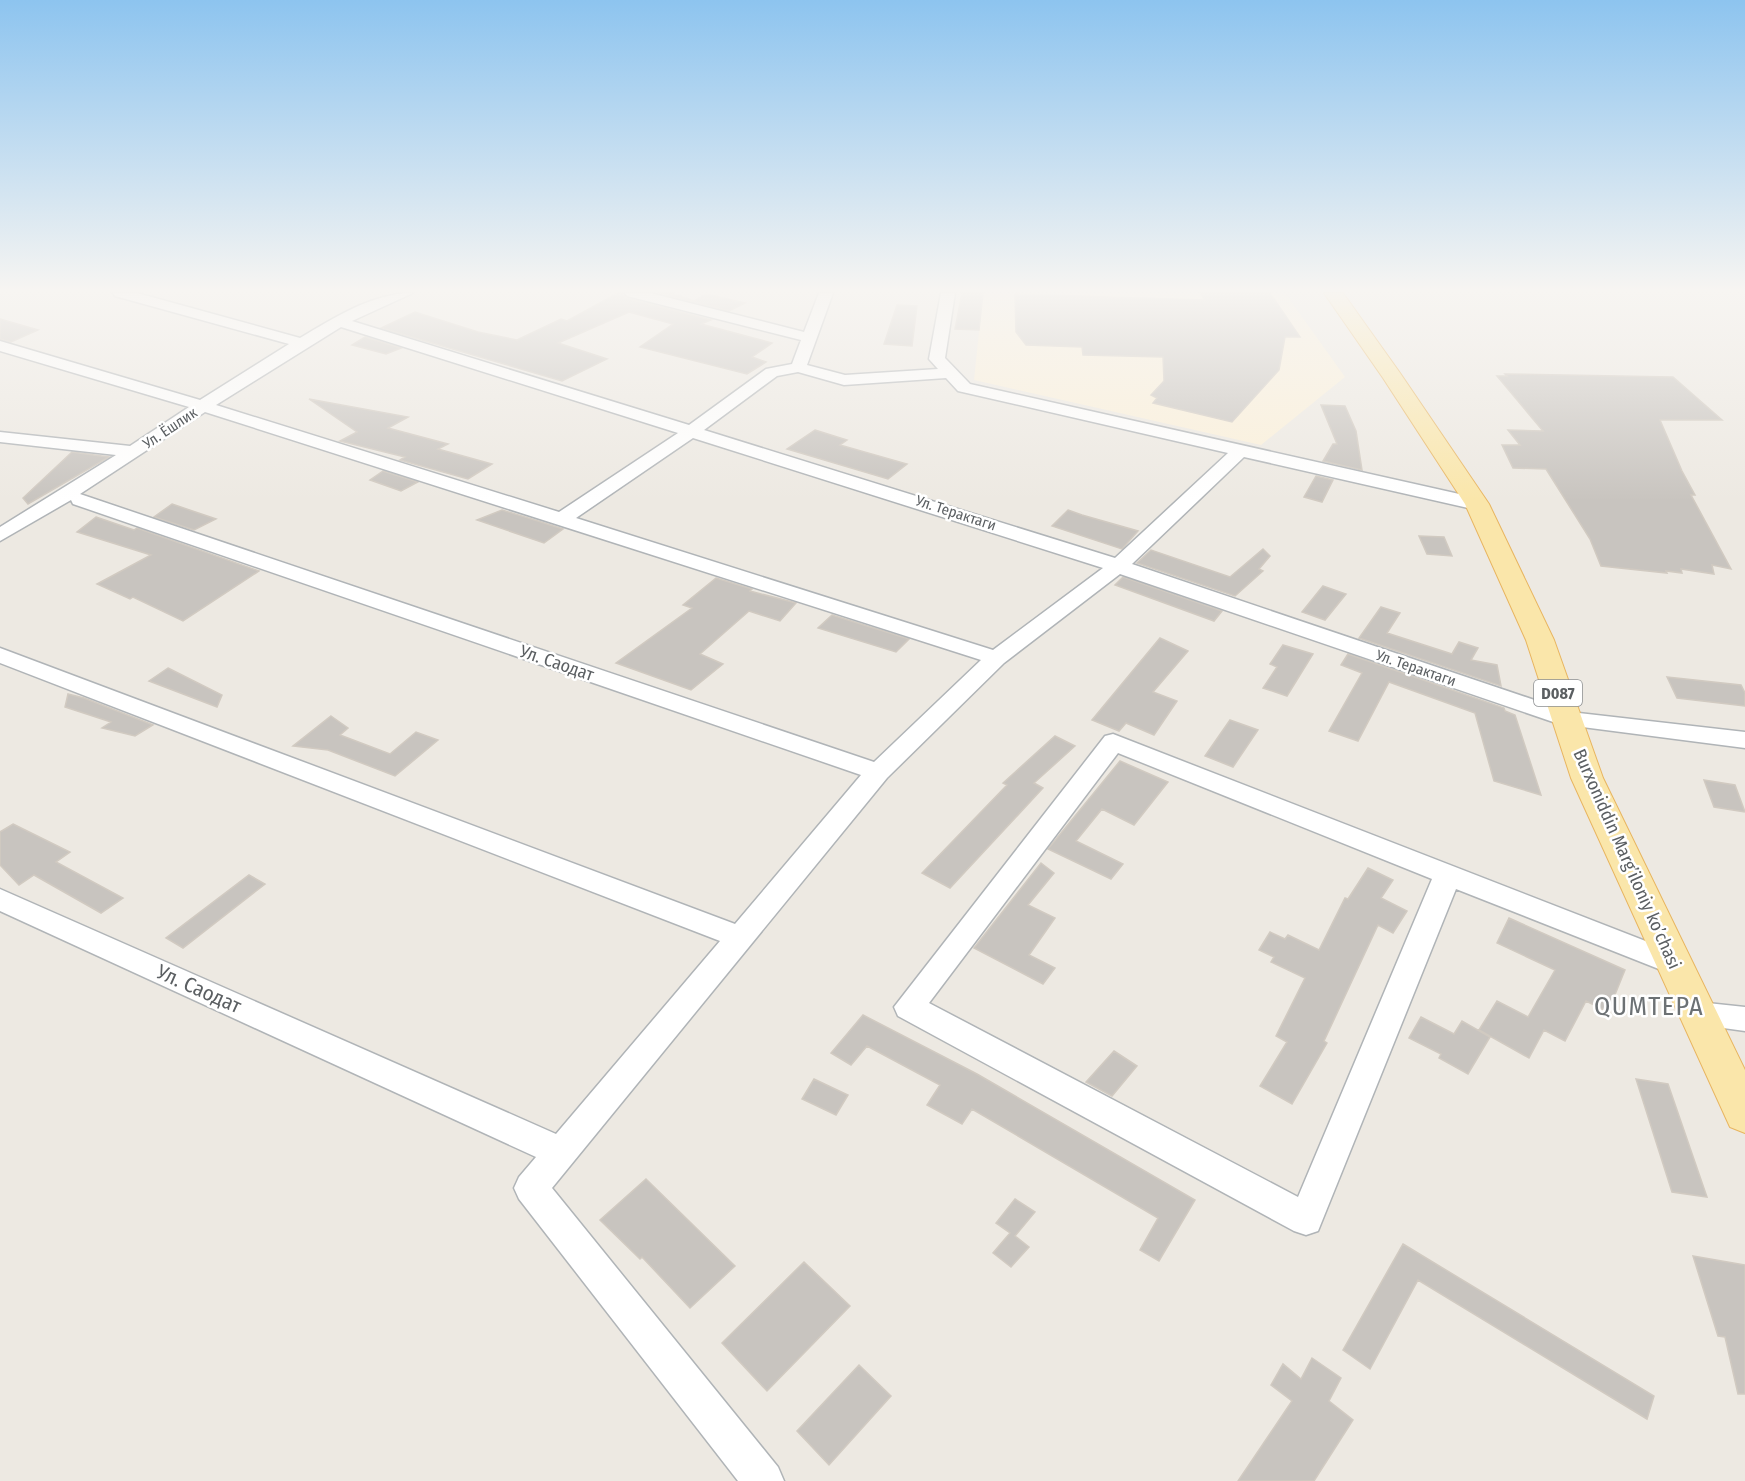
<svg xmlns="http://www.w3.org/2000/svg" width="1745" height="1481" viewBox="0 0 1745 1481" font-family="'Fira Sans Condensed',sans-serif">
	<rect width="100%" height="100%" fill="#ede9e2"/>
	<path fill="#fbf0d9" d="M983 293H1285L1345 377 1261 445 974 380Z"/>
	<path fill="#c8c4bf" stroke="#d1cac1" stroke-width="1.5" d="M618 293H623L626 298 711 320 701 324 772 343 752 357 766 362 747 374 640 347 673 324 629 312 558 343 607 359 562 381 381 328 415 312 478 332 517 340 561 319 567 321Z
		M660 293H671L694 301 706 294 745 303 729 311Z
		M962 293H983L979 330 955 329Z
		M1201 293H1270L1300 337H1285L1279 370 1232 422 1153 403 1157 398 1151 395 1164 381 1163 357 1083 355 1082 347 1026 345 1016 332 1015 294 1204 300Z
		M897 305 917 306 912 346 884 344Z
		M0 319 38 330 11 342 0 339Z
		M365 337 401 348 386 354 352 345Z
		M1505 374 1673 377 1722 420H1660L1682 471 1695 495H1691L1731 569 1712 565 1714 574 1681 569 1682 573 1666 571 1667 573 1601 566 1590 539 1546 469 1513 468 1502 445H1520L1508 430 1543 431 1497 376H1507Z
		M309 399 408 417 388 428 448 444 438 449 492 464 468 479 400 460 405 457 340 441 357 432Z
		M1321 405 1345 406 1356 431 1362 470 1323 461 1333 444H1337Z
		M815 430 847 440 840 445 907 464 888 479 787 449Z
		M72 452 109 457 28 504 23 498Z
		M383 471 418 482 401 491 370 480Z
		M1316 476 1333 480 1322 502 1304 497Z
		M172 504 216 519 194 530 154 517Z
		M502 510 538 521 563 529 544 543 477 520Z
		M1068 510 1082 515 1138 531 1122 549 1052 526Z
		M96 517 134 530 137 528 259 571 183 621 133 597 130 599 97 584 151 555 77 532Z
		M1419 536 1444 537 1452 556 1427 554Z
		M1263 549 1270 556 1259 569 1263 571 1235 596 1137 563 1151 550 1230 577Z
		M1123 577 1222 611 1214 621 1115 585Z
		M716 578 752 589 750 591 796 603 780 621 749 611 700 654 723 664 691 690 616 663 692 608 683 605Z
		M1323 586 1346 594 1325 620 1302 612Z
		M1381 607 1400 613 1387 633 1452 654 1459 642 1478 648 1471 660 1497 665 1501 686 1359 638Z
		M832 615 909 639 896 652 818 628Z
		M1160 638 1188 651 1153 692 1177 701 1154 735 1126 723 1119 731 1092 720Z
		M1283 645 1313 654 1287 696 1263 688 1277 667 1270 664Z
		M1348 654 1504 708 1505 711 1515 715 1541 795 1494 781 1475 713 1389 682 1358 741 1329 731 1362 673 1341 665Z
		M168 668 222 695 217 707 149 681Z
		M1667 677 1741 685 1745 693V706L1677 698Z
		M68 694 84 698 153 725 135 736 102 728 111 722 65 707Z
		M331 716 348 728 340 735 390 754 416 732 438 740 395 776 328 750 293 746Z
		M1230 720 1258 730 1233 767 1205 756Z
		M1055 736 1075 746 1034 783 1043 788 950 888 922 873 1007 785 1003 783Z
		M1120 761 1168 782 1134 825 1102 809 1076 841 1123 864 1111 879 1048 849Z
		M1704 780 1735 785 1745 812 1714 807Z
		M13 824 70 852 56 862 123 898 101 913 34 875 19 885 0 865V832Z
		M1041 863 1054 873 1028 905 1055 918 1029 955 1055 968 1043 984 974 948Z
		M1368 868 1393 880 1381 898 1407 911 1393 933 1378 925 1324 1041 1327 1043 1292 1104 1260 1086 1287 1042 1276 1036 1305 978 1271 962 1274 957 1259 950 1270 932 1285 939 1288 935 1319 950 1345 898 1348 899Z
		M249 875 265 884 183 948 166 938Z
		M1509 918 1625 970 1608 1012 1586 1001 1565 1041 1544 1030 1529 1058 1479 1030 1497 1001 1528 1017 1555 970 1497 943Z
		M863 1015 977 1074 1195 1200 1159 1261 1140 1250 1158 1218 972 1109 962 1124 927 1105 940 1085 867 1046 851 1065 831 1053Z
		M1421 1017 1454 1034 1462 1021 1490 1037 1468 1074 1439 1058 1441 1054 1409 1038Z
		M1114 1051 1137 1066 1112 1096 1086 1082Z
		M814 1079 848 1095 836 1115 802 1099Z
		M1636 1079 1668 1084 1707 1197 1672 1192Z
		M646 1179 735 1266 690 1308 642 1257 640 1259 600 1220Z
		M1015 1199 1035 1212 1015 1236 1029 1247 1011 1267 993 1253 1010 1233 996 1223Z
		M1403 1244 1654 1396 1647 1419 1418 1280 1370 1369 1343 1350Z
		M1693 1256 1745 1265V1394H1738L1725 1337 1718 1336Z
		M804 1262 850 1306 767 1391 722 1343Z
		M1312 1358 1341 1378 1329 1401 1353 1420 1314 1481H1238L1292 1401 1271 1385 1283 1364 1301 1379Z
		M859 1365 891 1396 829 1465 797 1431Z"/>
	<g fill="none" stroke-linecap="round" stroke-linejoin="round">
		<defs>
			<path id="minor" d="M113 293H137L300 338C334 318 372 293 413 293L352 321 689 425 766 369 792 364 801 340 627 296 625 293H650L804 332 819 293H833L807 365 845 375 938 369 929 359 941 293H955L945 358 970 384 1477 498 1486 504 1477 510 1244 457 1132 564 1570 712 1745 732V748L1559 724 1120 574 1004 663 887 778 552 1188 778 1467 784 1481H738L519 1199 514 1188 519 1177 536 1157 0 911V889L556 1134 720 941 0 663V648L735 924 861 775 73 504 71 500 0 541V527L116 455 0 442V432L130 446 189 407 0 351V341L200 400 289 344 115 296ZM341 327 678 433 559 512 216 405ZM798 372 844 385 946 378 958 391 1228 453 1115 558 704 430 777 376ZM205 412 981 660 874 762 80 494ZM693 438 1103 568 993 650 576 518Z
				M1113 734 1684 956 1688 964 1684 972 1674 975 1456 889 1318 1231 1306 1235 1294 1231 898 1016 894 1007 1105 736ZM1118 753 1432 879 1298 1197 929 1003Z
				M1698 1002 1745 1007V1031L1687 1023 1683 1014 1687 1005Z"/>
			<path id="major" d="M1324 293H1343L1400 373 1489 504 1554 640 1603 778 1745 1070V1133L1730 1127 1571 778 1526 640 1465 504 1383 378Z"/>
		</defs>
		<use href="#minor" stroke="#b0b4b7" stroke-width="3"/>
		<use href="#major" stroke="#e8b560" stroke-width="2"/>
		<use href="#minor" fill="#fff" fill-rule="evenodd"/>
		<use href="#major" fill="#fae6aa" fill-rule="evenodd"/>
	</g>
	<linearGradient id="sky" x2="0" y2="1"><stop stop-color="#8dc4ef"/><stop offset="0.58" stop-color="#f7f5f2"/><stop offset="1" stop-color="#f7f5f2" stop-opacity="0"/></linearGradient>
	<rect width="1745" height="501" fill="url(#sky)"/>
	<g text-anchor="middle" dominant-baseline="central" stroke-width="5" stroke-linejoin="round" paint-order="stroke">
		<g font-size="15" fill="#5b5f62" stroke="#fff">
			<text transform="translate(170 428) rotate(-34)">Ул. Ёшлик</text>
			<text transform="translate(956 513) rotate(18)">Ул. Терактаги</text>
			<text transform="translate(1416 668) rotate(19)">Ул. Терактаги</text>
		</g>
		<rect fill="#fff" stroke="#8c8f91" stroke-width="1.5" x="1534" y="680" width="48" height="26" rx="4.5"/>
		<g font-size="16" font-weight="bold" fill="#5b5f62">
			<text x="1558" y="693">D087</text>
		</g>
		<g font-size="18" fill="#5b5f62" stroke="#fff">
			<text transform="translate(557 663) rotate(19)">Ул. Саодат</text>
			<text transform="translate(1627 859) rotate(66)">Burxoniddin Marg’iloniy ko’chasi</text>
		</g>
		<g font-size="21" fill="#5b5f62" stroke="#fff">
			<text transform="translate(199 989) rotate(24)">Ул. Саодат</text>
		</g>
		<g font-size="26" letter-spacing="1.5" fill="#6c7174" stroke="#fff">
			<text x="1649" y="1006">QUMTEPA</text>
		</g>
	</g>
</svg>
